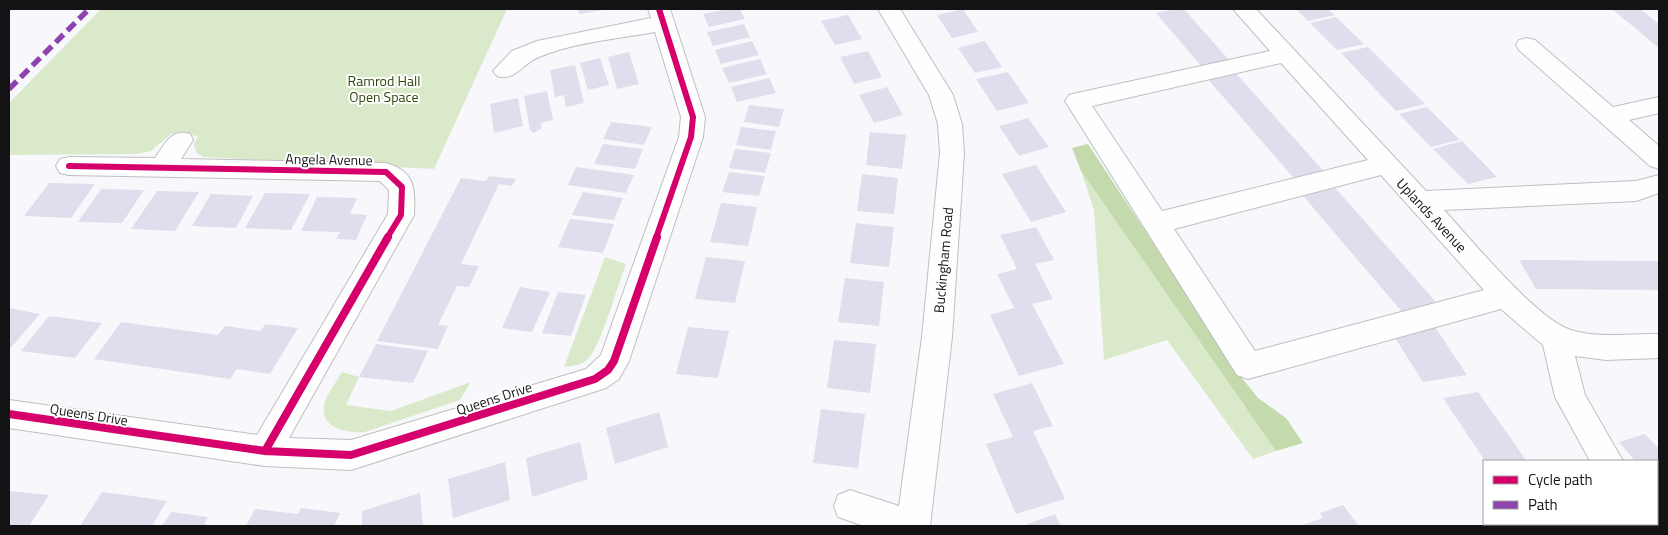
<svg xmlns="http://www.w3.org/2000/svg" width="1668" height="535" viewBox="0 0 1668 535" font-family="'Titillium Web',sans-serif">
	<rect width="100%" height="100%" fill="#f8f8fc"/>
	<path fill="#dae9ca" d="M101 9H507L434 169 203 157 196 152 194 144 198 136 172 133 151 151 135 154 9 155V103Z
		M1081 171 1276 451 1253 459 1167 340 1104 360 1094 210Z
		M605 257 626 264C617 287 603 340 589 358 583 365 573 366 564 367Z
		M342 372 359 377 346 405 391 411 471 382 460 400 365 432C345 434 315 427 326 399 330 390 337 381 342 372Z"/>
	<path fill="#c4daac" d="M1088 144 1242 378 1258 398 1286 418 1303 443 1276 451 1081 171 1072 148Z"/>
	<path fill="#dedeed" d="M578 9H603V10L579 14Z
		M729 9H740L745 19 709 27 703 14Z
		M963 9 978 32 952 38 937 15Z
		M1176 9H1184L1229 60 1201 66 1156 13Z
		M1296 9H1328L1335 15 1308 21Z
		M1612 9H1640L1659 24V48Z
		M848 15 862 39 835 45 821 21Z
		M1336 17 1364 44 1337 50 1310 23Z
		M744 24 750 37 713 46 707 32Z
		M752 41 759 55 721 64 715 50Z
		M985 41 1002 67 975 73 958 48Z
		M1368 47 1425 104 1396 111 1341 53Z
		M868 51 882 77 854 84 840 57Z
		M629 52 639 84 617 89 608 57Z
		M600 58 609 85 588 90 580 63Z
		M760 59 767 74 729 83 722 68Z
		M575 65 584 103 566 107 564 95 555 97 550 70Z
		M1233 70 1327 175 1298 183 1206 77Z
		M1008 72 1029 103 997 111 976 79Z
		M769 78 776 93 737 102 731 87Z
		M887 87 903 115 874 123 859 95Z
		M547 91 553 120 541 123 542 128 534 133 530 130 524 96Z
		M518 98 523 126 494 133 490 104Z
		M749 105 784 109 779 127 744 122Z
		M1427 107 1460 140 1431 147 1399 114Z
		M1028 118 1049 147 1019 156 999 126Z
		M611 122 652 127 644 145 603 139Z
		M741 127 776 131 771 150 736 145Z
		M870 132 906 135 902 169 866 165Z
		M1462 141 1497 177 1468 184 1433 149Z
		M603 144 643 149 635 169 594 164Z
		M735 149 771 153 765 173 729 168Z
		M1036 165 1066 212 1031 222 1002 174Z
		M576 167 634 175 626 193 568 185Z
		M729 172 765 176 759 196 722 192Z
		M862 174 898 178 894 214 857 211Z
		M489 176 516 179 512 186 499 184 461 264 479 266 469 287 457 286 438 325 448 326 438 349 377 341 461 178 486 181Z
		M49 183 95 184 71 218 24 216Z
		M1331 183 1436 302 1402 312 1299 191Z
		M101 189 144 190 122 223 78 222Z
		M157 191 199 192 175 231 131 229Z
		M583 192 623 198 614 220 572 215Z
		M265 193 310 194 291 230 245 228Z
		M211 194 253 196 236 228 192 226Z
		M317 197 357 198 350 214 367 215 356 240 336 239 340 232 301 231Z
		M721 203 757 207 748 246 710 242Z
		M570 219 614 224 603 253 558 247Z
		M856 223 894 227 889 267 850 263Z
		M1036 227 1054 260 1035 264 1053 299 1032 304 1064 364 1019 376 990 315 1014 308 997 274 1017 269 1000 235Z
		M706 257 745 261 735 303 695 299Z
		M1519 260 1659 261V290L1536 289Z
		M845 278 884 282 879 326 838 322Z
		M520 287 550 292 532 332 502 328Z
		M558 292 586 295 571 336 542 333Z
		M9 308 40 314 9 350Z
		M49 316 102 323 75 358 21 351Z
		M121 322 218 335 225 326 261 331 265 324 298 328 270 374 237 369 230 379 94 359Z
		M1433 324 1467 375 1423 382 1390 330Z
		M688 327 729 331 718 378 676 374Z
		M834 340 876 344 870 393 827 388Z
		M376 344 428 351 413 383 359 377Z
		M1032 383 1053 426 1033 431 1065 499 1016 514 986 444 1013 437 993 394Z
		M1478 392 1517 447 1526 461H1485L1443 398Z
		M821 409 865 414 858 468 813 463Z
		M659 412 668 447 615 464 606 428Z
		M1645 434 1659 449V489L1657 486V461H1635L1619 442Z
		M580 442 588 479 532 497 526 458Z
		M505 462 510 500 453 518 448 479Z
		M9 491 49 495 29 526H9Z
		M102 492 133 496 167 501 152 526H80Z
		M420 493 423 526H362V511Z
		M1343 505 1359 526H1300L1323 518 1320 513Z
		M301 508 340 513 334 526H246L255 509 298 514Z
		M171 512 208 517 204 524 213 526H162Z
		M1055 514 1061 526H1022Z
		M1541 524H1563L1565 526H1533Z"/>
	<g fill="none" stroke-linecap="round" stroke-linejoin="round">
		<defs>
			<path id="minor" d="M648 9H670L705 117 703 137 629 361 619 379 606 388 351 470 265 466 9 428V400L257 435 388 214 389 190 380 181 69 175 60 173 56 166 60 159 69 157 155 158C165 144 171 128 190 134L193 140 181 159 386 163C416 172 415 189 414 215L289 438 351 440 586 369 601 355 679 137 681 117 655 32C617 39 575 42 539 57 523 63 515 82 497 76L493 71 512 51 537 41 651 18Z
				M878 9H900L953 95 962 124 964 153 952 337 930 526H864L838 517 834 506 838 495 850 490 899 506 922 337 940 153 938 124 929 95Z
				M1233 9H1256L1426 191 1636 181 1659 175V193L1636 201 1444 210C1470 238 1538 321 1571 330 1599 339 1630 333 1659 334V358L1606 360 1575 356 1585 395 1623 461H1590L1555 397 1543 345 1501 309 1248 379 1237 375 1065 101 1069 95 1077 93 1270 51ZM1281 63 1368 160 1162 211 1092 106ZM1381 175 1484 290 1255 351 1174 229Z
				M1527 38 1535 40 1613 107 1659 97V113L1629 120 1659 146V169L1650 166 1519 50 1516 45 1519 40Z
				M1657 509 1659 510V526H1638L1637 524H1657Z"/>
		</defs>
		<use href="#minor" stroke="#bfbfc2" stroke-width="2"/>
		<use href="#minor" fill="#fefeff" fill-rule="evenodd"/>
		<path stroke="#8e44ad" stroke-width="5.5" stroke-dasharray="11 5.5" stroke-linecap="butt" d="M9 89 89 9"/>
		<defs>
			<path id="cycleway-far1" d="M69 166 386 172 402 187 401 215 387 238
				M656 238 691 137 693 117 659 9"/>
			<path id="cycleway" d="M9 414 265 451 351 455 595 379 608 370 614 361 657 237
				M265 451 388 237"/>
		</defs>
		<use href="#cycleway-far1" stroke="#fff" stroke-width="9"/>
		<use href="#cycleway" stroke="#fff" stroke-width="11"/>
		<use href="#cycleway-far1" stroke="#d6006c" stroke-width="6"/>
		<use href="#cycleway" stroke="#d6006c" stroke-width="8"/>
	</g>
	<g text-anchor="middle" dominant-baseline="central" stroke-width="4" stroke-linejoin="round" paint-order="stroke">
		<g font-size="14" fill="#2f4707" stroke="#fff">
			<text x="384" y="80">Ramrod Hall<tspan x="384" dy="16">Open Space</tspan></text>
		</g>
		<g font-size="14" fill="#131315" stroke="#fff">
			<text transform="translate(329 159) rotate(1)">Angela Avenue</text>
			<text transform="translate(1432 215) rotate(47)">Uplands Avenue</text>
			<text transform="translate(943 260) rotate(-85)">Buckingham Road</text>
			<text transform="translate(494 398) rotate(-18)">Queens Drive</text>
			<text transform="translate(89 414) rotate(9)">Queens Drive</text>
		</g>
	</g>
	<rect width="1668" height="535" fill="none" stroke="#131315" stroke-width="20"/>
	<rect x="1483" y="460" width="175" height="65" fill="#ffffff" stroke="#a1a1a1"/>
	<rect x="1493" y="476" width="25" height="8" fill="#d6006c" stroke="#a1a1a1"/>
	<text x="1528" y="485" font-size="15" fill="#131315">Cycle path</text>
	<rect x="1493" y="501" width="25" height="8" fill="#8e44ad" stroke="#a1a1a1"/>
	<text x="1528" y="510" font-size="15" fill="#131315">Path</text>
</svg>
